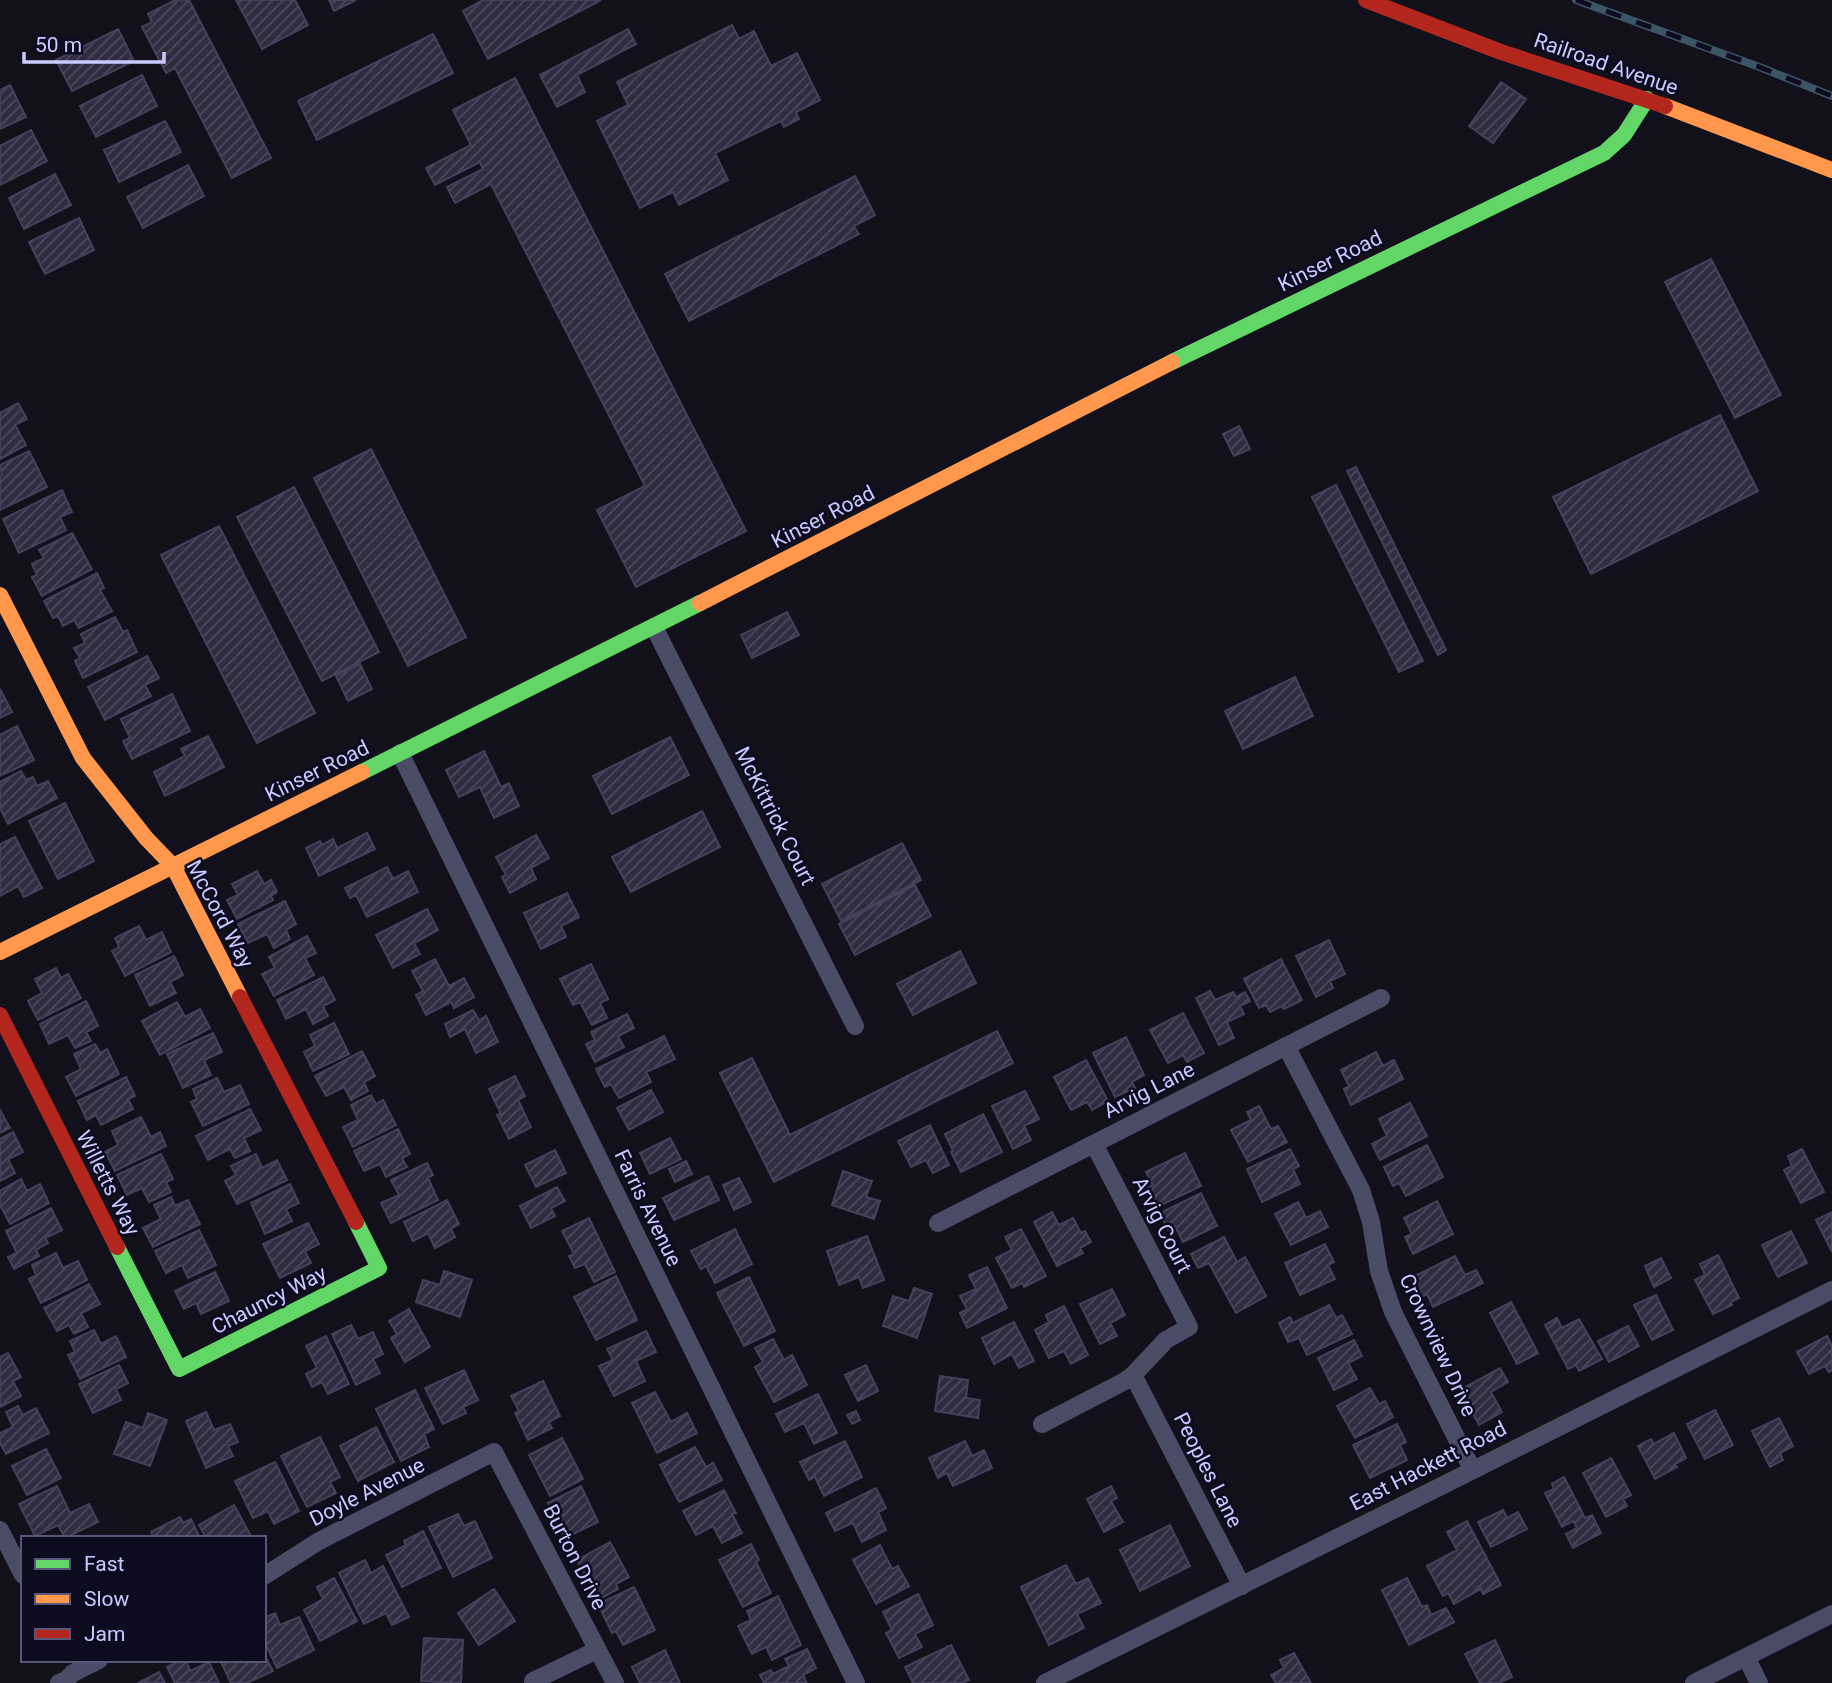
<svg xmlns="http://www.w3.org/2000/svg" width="1832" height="1683" viewBox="0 0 1832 1683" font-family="Roboto,sans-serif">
	<defs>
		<pattern id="building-hatch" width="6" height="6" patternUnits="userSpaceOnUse" patternTransform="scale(1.75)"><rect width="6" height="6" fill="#2e2c3e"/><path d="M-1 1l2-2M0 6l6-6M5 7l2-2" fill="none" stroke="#4b495b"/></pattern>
	</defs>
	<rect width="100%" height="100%" fill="#11101b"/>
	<path fill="url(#building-hatch)" stroke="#43415a" stroke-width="2" d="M175 0H189L271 158 232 178 175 68 166 73 142 27 152 22 148 14Z
		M236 0H295L308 25 262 49Z
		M329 0H356L334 11Z
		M483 0H601L488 59 463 11Z
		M732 25 739 39 754 31 771 66 797 53 820 100 796 112 799 119 784 127 781 121 715 153 728 180 679 205 673 192 640 208 597 121 628 105 617 82Z
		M118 29 134 61 72 91 56 60Z
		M628 29 636 44 577 75 585 92 557 107 540 75Z
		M433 34 453 73 317 140 298 101Z
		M142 75 157 106 96 137 80 106Z
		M515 78 746 531 636 587 597 510 645 486 491 184 455 203 447 187 483 169 480 162 435 185 426 168 471 145 453 110Z
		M1501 82 1526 99 1493 143 1469 126Z
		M10 85 26 117 0 129V90Z
		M165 121 181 152 119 182 104 150Z
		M31 130 47 161 0 185V146Z
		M188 165 204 196 143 228 127 197Z
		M55 174 71 205 24 229 9 198Z
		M855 176 875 215 854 226 859 234 689 321 665 274Z
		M79 218 94 250 45 274 29 242Z
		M1711 259 1781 395 1735 418 1665 282Z
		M18 403 27 419 15 425 26 445 0 459V413Z
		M1720 415 1758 491 1591 574 1553 497Z
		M1239 426 1250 449 1234 456 1223 434Z
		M371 449 466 637 408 666 314 478Z
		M29 451 47 487 0 510V476L2 475 0 465Z
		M1356 467 1446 650 1438 655 1347 471Z
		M1336 485 1423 661 1399 672 1312 497Z
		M294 487 379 652 322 681 237 517Z
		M62 490 72 512 60 517 66 530 19 553 3 519Z
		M219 526 315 713 257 743 161 555Z
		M72 533 92 569 42 596 32 577 37 575 32 564 44 558 39 550Z
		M97 573 104 588 100 590 112 611 79 628 74 620 63 626 58 616 53 618 44 601Z
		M787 612 799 635 752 658 741 635Z
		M115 617 123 632 127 630 137 652 83 678 75 661 80 658 74 648 85 643 81 634Z
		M147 656 159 678 145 685 151 696 105 720 88 687Z
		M360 664 372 689 348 701 336 676Z
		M1295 677 1313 716 1243 749 1225 711Z
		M0 689 12 712 0 718Z
		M172 694 190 731 132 759 123 741 130 738 121 719Z
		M17 726 34 760 0 776V735Z
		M208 736 224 767 165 796 154 772 185 756 181 749Z
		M670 737 689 775 612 814 593 776Z
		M484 751 501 787 509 783 519 806 494 818 480 787 459 797 446 770Z
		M21 771 26 780 33 777 37 786 48 781 57 798 8 824 0 808V782Z
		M65 803 94 861 58 879 29 821Z
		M702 811 720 847 631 892 612 857Z
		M367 833 375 849 319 876 306 848 320 841 322 845 333 839 337 848Z
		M536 835 549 858 531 868 536 879 510 893 502 877 506 875 496 857Z
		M15 837 42 888 24 897 18 886 0 896V844Z
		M902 843 921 880 841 921 822 884Z
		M387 867 393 879 408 871 418 892 367 917 356 895 350 898 345 888Z
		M257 871 264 884 271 880 277 892 271 896 273 900 237 919 227 900 238 895 232 884Z
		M915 885 931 916 855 955 839 924Z
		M567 893 579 917 561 926 566 937 541 949 524 913Z
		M285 901 296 924 286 930 290 939 274 948 267 934 248 943 238 924Z
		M427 909 438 930 414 943 420 954 393 968 376 935Z
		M139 926 146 940 162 932 171 952 125 976 112 951 119 947 115 938Z
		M307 936 316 953 305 958 314 975 274 996 262 974 275 968 269 957Z
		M1329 940 1345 974 1330 981 1333 988 1316 997 1296 956Z
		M960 951 976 983 913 1015 897 984Z
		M174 956 183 975 170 982 176 993 150 1006 135 975Z
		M435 959 449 986 464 978 474 997 454 1008 451 1002 426 1015 416 995 423 991 412 971Z
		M1281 959 1302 1000 1284 1009 1282 1006 1270 1012 1266 1005 1259 1008 1244 979Z
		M591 964 608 999 600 1003 607 1018 592 1025 580 1002 573 1005 560 979Z
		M56 968 61 978 68 974 81 998 38 1020 28 1001 42 993 35 979Z
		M323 977 335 1000 323 1006 328 1016 313 1024 306 1009 286 1019 277 1000Z
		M1210 991 1215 1000 1233 992 1236 997 1245 992 1250 1001 1240 1006 1244 1014 1227 1022 1234 1038 1219 1045 1196 998Z
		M86 1001 98 1026 86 1032 91 1041 75 1048 68 1035 49 1044 40 1024Z
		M177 1002 185 1017 200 1009 210 1028 160 1055 142 1021Z
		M473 1010 479 1020 486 1016 498 1042 476 1053 465 1029 450 1037 445 1024Z
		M1183 1013 1204 1053 1187 1062 1183 1055 1168 1063 1150 1030Z
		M627 1014 634 1028 618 1036 624 1047 595 1062 586 1044 595 1040 591 1032Z
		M334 1023 349 1054 313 1071 304 1052 315 1046 310 1035Z
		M997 1031 1013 1063 774 1182 720 1073 752 1058 790 1135Z
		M213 1033 222 1052 204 1060 211 1075 183 1088 167 1054Z
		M664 1036 675 1059 646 1072 651 1082 619 1098 611 1084 605 1087 596 1069Z
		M1126 1037 1144 1075 1132 1082 1135 1088 1115 1097 1093 1053Z
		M95 1044 100 1053 107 1049 119 1074 76 1096 66 1077 81 1069 74 1054Z
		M362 1051 375 1076 364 1082 368 1091 351 1100 344 1087 326 1096 315 1076Z
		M1376 1052 1383 1066 1394 1060 1403 1079 1351 1105 1344 1089 1349 1086 1341 1070Z
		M1086 1060 1108 1101 1092 1110 1087 1102 1071 1110 1054 1077Z
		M515 1076 525 1096 518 1100 531 1127 509 1139 497 1115 501 1114 489 1089Z
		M126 1077 135 1096 128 1099 133 1109 101 1125 96 1115 87 1120 78 1101Z
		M217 1078 224 1092 240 1085 249 1104 203 1126 191 1102 197 1099 193 1089Z
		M651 1090 663 1112 629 1130 617 1108Z
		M1025 1091 1039 1119 1024 1126 1031 1140 1013 1149 992 1106Z
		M371 1095 376 1104 383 1100 396 1125 353 1147 343 1127 358 1120 351 1105Z
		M1410 1103 1427 1136 1380 1160 1372 1144 1387 1136 1379 1119Z
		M1259 1106 1271 1129 1278 1126 1287 1142 1248 1162 1231 1130 1251 1120 1247 1112Z
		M250 1109 261 1130 244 1138 250 1151 235 1158 230 1149 208 1160 196 1136Z
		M0 1110 10 1128 0 1133Z
		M983 1114 1002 1152 961 1172 951 1152 953 1151 945 1134Z
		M141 1117 151 1137 160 1132 166 1146 115 1171 105 1152 118 1145 112 1131Z
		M930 1125 949 1165 933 1173 926 1160 911 1167 898 1141Z
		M398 1129 410 1154 402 1158 407 1167 386 1177 380 1164 364 1171 354 1151Z
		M13 1132 23 1152 8 1159 15 1173 0 1181V1139Z
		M670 1138 681 1159 650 1174 640 1153Z
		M1427 1145 1443 1177 1406 1196 1399 1183 1393 1186 1384 1167Z
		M1290 1149 1299 1166 1293 1169 1300 1184 1262 1202 1247 1169Z
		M1802 1149 1824 1192 1801 1203 1784 1170 1792 1166 1788 1156Z
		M555 1150 566 1173 536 1187 525 1165Z
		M1185 1153 1201 1186 1157 1207 1147 1188 1153 1185 1146 1172Z
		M161 1154 173 1179 166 1182 171 1192 149 1202 142 1188 127 1195 117 1175Z
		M256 1154 262 1168 277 1160 287 1180 237 1204 225 1181 236 1175 231 1166Z
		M686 1161 692 1174 675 1182 669 1169Z
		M427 1163 433 1175 428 1178 438 1200 391 1223 381 1203 399 1195 391 1180Z
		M843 1171 872 1181 866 1197 880 1201 874 1219 832 1205Z
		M708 1176 719 1200 674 1220 663 1198Z
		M739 1178 751 1202 734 1210 723 1185Z
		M21 1179 27 1191 40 1184 49 1203 10 1224 0 1205V1191Z
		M290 1184 299 1203 286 1209 292 1221 265 1234 251 1203Z
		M557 1187 565 1201 551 1208 555 1216 531 1228 520 1206Z
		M1201 1193 1217 1226 1183 1242 1175 1226 1168 1230 1160 1213Z
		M171 1197 175 1206 188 1200 200 1224 153 1247 143 1228 161 1219 154 1205Z
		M447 1200 459 1224 451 1229 455 1237 435 1248 428 1233 413 1241 404 1222Z
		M1437 1201 1453 1234 1413 1254 1405 1237 1412 1234 1404 1218Z
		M1298 1202 1306 1218 1320 1211 1328 1227 1291 1245 1275 1214Z
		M51 1208 62 1230 45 1238 48 1243 36 1250 39 1256 14 1269 8 1257 17 1253 6 1231Z
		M1052 1212 1059 1225 1073 1218 1081 1233 1085 1231 1091 1242 1080 1248 1083 1253 1057 1266 1034 1222Z
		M1832 1212V1252L1816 1220Z
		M589 1218 615 1272 594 1282 585 1264 575 1268 569 1256 574 1254 562 1231Z
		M308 1223 319 1244 305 1251 311 1263 280 1278 263 1244Z
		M735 1229 752 1264 715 1283 706 1266 701 1269 691 1251Z
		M1021 1229 1046 1276 1024 1287 1022 1283 1012 1288 996 1258 1012 1250 1005 1237Z
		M199 1230 216 1265 188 1278 182 1265 166 1273 155 1251Z
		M1791 1231 1807 1263 1778 1277 1762 1245Z
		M867 1236 884 1280 863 1288 859 1277 839 1285 827 1251Z
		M1224 1237 1237 1262 1245 1257 1266 1296 1236 1313 1209 1263 1198 1268 1191 1254Z
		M1325 1244 1334 1262 1328 1265 1335 1279 1300 1295 1285 1263Z
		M56 1253 63 1268 78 1261 87 1280 41 1303 29 1279 36 1275 32 1265Z
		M1718 1255 1739 1298 1731 1302 1732 1305 1713 1314 1695 1280 1705 1275 1700 1264Z
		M1455 1256 1465 1275 1476 1270 1483 1283 1433 1307 1427 1294 1421 1297 1411 1278Z
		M1661 1258 1671 1278 1654 1287 1645 1266Z
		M987 1267 1007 1308 967 1328 960 1313 967 1309 960 1296 976 1289 969 1275Z
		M444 1271 472 1280 460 1317 416 1302 423 1280 440 1285Z
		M215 1272 229 1301 201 1314 196 1303 184 1309 175 1291Z
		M616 1276 637 1320 596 1340 574 1297Z
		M749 1277 775 1331 744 1346 717 1293Z
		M89 1284 100 1304 81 1313 88 1327 74 1334 69 1325 57 1331 44 1308Z
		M914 1288 932 1294 917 1338 883 1326 893 1296 909 1301Z
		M1112 1289 1125 1315 1110 1323 1117 1336 1100 1344 1080 1304Z
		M1656 1295 1673 1330 1652 1340 1634 1305Z
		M1511 1302 1538 1353 1517 1364 1490 1313Z
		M1329 1305 1336 1318 1342 1315 1352 1334 1307 1355 1299 1338 1288 1342 1279 1323 1290 1317 1293 1323Z
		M1064 1306 1088 1355 1071 1364 1064 1351 1049 1358 1035 1330 1049 1322 1046 1315Z
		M409 1309 430 1347 405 1362 391 1338 397 1334 389 1321Z
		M1557 1318 1562 1328 1579 1319 1602 1359 1579 1371 1576 1365 1568 1369 1545 1325Z
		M1014 1322 1034 1361 1019 1368 1012 1354 994 1364 982 1338Z
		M351 1325 358 1339 373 1332 383 1354 373 1359 380 1373 356 1385 332 1334Z
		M1628 1326 1639 1346 1609 1362 1598 1341Z
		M94 1330 101 1344 116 1336 126 1357 80 1379 68 1355 75 1352 70 1341Z
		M646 1331 656 1352 636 1361 645 1381 614 1396 599 1366 613 1360 607 1349Z
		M326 1336 349 1384 328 1394 322 1382 312 1387 306 1374 317 1368 306 1346Z
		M1827 1336 1832 1346V1370L1829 1372 1825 1366 1809 1374 1797 1352Z
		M773 1339 784 1360 792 1355 807 1385 774 1402 755 1367 763 1362 755 1348Z
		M1354 1340 1362 1356 1348 1363 1357 1379 1334 1390 1318 1358Z
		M8 1353 21 1377 13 1381 21 1396 0 1407V1357Z
		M119 1365 128 1383 116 1389 121 1400 93 1413 79 1384Z
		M866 1365 878 1391 858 1401 845 1375Z
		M1500 1368 1508 1382 1491 1392 1502 1412 1479 1425 1460 1390Z
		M464 1370 478 1400 463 1407 466 1413 443 1424 425 1388Z
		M940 1376 968 1380 966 1398 980 1400 978 1418 935 1411Z
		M543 1381 560 1416 549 1422 552 1428 528 1440 515 1413 519 1411 511 1396Z
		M1370 1388 1379 1404 1385 1401 1393 1417 1355 1438 1337 1406Z
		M415 1390 434 1429 424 1434 429 1447 401 1461 376 1409Z
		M655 1392 671 1422 687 1413 697 1433 657 1453 632 1403Z
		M818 1394 837 1433 814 1444 804 1423 785 1432 776 1414Z
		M18 1406 23 1415 36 1408 49 1433 6 1454 0 1443V1433L13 1427 6 1412Z
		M1715 1410 1733 1445 1705 1459 1687 1424Z
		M856 1411 860 1420 852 1424 847 1415Z
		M206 1412 214 1430 230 1424 238 1442 228 1446 233 1456 206 1468 186 1421Z
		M148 1413 167 1420 150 1466 114 1454 126 1422 143 1428Z
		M1779 1418 1793 1446 1780 1453 1783 1460 1770 1467 1752 1431Z
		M1397 1424 1406 1442 1400 1445 1407 1460 1370 1478 1353 1445Z
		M376 1427 394 1462 358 1481 340 1446Z
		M1674 1433 1686 1458 1675 1464 1677 1467 1655 1479 1638 1446 1651 1439 1654 1444Z
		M320 1437 340 1477 330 1482 336 1493 307 1507 281 1456Z
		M562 1438 583 1479 550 1496 529 1455Z
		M845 1441 862 1477 824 1496 815 1477 809 1480 800 1462Z
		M965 1441 972 1456 984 1450 992 1468 953 1486 947 1473 938 1478 929 1458Z
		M695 1447 706 1467 713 1463 722 1480 679 1502 660 1465Z
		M46 1449 61 1478 27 1495 12 1466Z
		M1611 1458 1631 1495 1623 1499 1627 1506 1606 1517 1583 1473Z
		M275 1462 299 1511 274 1524 268 1511 253 1518 235 1481Z
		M1564 1477 1585 1518 1592 1515 1601 1533 1573 1548 1566 1534 1577 1528 1573 1521 1562 1527 1545 1493 1554 1489 1552 1484Z
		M57 1486 70 1513 89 1504 98 1522 65 1538 58 1525 35 1536 19 1504Z
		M581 1486 598 1522 565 1538 548 1503Z
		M1111 1486 1117 1498 1111 1501 1123 1522 1104 1532 1087 1499Z
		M876 1488 886 1508 878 1512 886 1530 862 1542 853 1523 835 1531 826 1513Z
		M724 1490 736 1513 732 1514 742 1533 722 1543 713 1526 696 1535 683 1511Z
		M234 1505 252 1538H206L199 1525Z
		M1503 1510 1507 1518 1518 1512 1527 1529 1491 1547 1478 1522Z
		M458 1514 464 1526 475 1521 492 1558 453 1577 429 1527Z
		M180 1517 183 1523 191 1519 200 1538H154L151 1532Z
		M1467 1521 1501 1585 1483 1594 1481 1589 1454 1604 1448 1593 1443 1596 1427 1566 1457 1550 1447 1532Z
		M1170 1525 1190 1566 1140 1591 1120 1550Z
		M423 1531 441 1568 402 1587 386 1555 406 1545 404 1541Z
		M610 1542 629 1577 616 1584 618 1589 598 1600 577 1560Z
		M751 1544 759 1560 756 1562 771 1593 743 1607 719 1560Z
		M880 1545 892 1569 898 1566 909 1586 876 1604 853 1560Z
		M365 1560 371 1573 383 1566 409 1617 392 1625 386 1613 364 1624 339 1573Z
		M1066 1565 1076 1584 1088 1578 1101 1603 1077 1614 1084 1628 1049 1645 1021 1587Z
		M334 1578 357 1621 320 1641 304 1610 323 1599 317 1587Z
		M1407 1578 1422 1607 1427 1605 1431 1615 1446 1608 1454 1622 1409 1645 1382 1590Z
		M634 1587 655 1630 623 1645 616 1631 612 1633 598 1604Z
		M494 1589 515 1621 479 1645 458 1613Z
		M918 1594 933 1625 915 1634 922 1647 899 1658 886 1633 892 1630 883 1612Z
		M778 1596 801 1645 772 1660 766 1647 752 1654 738 1626 751 1620 747 1611Z
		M275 1613 280 1625 299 1617 314 1650 277 1668 264 1641V1618Z
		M424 1638 463 1640 461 1683 421 1681Z
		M1495 1640 1512 1677 1499 1683H1480L1465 1654Z
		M951 1645 969 1680 962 1683H913L905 1667Z
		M807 1649 816 1668 803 1675 807 1683H764L760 1675 771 1670 773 1674 789 1666 785 1659Z
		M665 1650 680 1683H640L632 1667Z
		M1294 1653 1311 1683H1276L1271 1675 1284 1668 1280 1660Z
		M264 1654 273 1671 247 1683H231L220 1660H264Z
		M181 1660H186L190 1671 209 1662 219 1683H175L167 1667Z
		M159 1672 165 1683H138Z"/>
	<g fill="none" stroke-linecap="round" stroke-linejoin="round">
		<path stroke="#4a4b65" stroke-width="18" d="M654 627 855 1026
			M400 753 856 1683
			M1286 1046 1361 1190 1371 1222 1379 1271 1393 1312 1472 1469
			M938 1223 1381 998
			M1133 1375 1242 1586
			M1042 1424 1125 1381 1133 1375 1166 1340 1189 1327 1094 1144
			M0 1530 23 1575
			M264 1576 319 1541 494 1452 615 1683
			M1746 1657 1759 1683
			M533 1681 597 1650
			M59 1683 66 1680 73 1673 99 1660
			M1045 1683C1308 1554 1570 1421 1832 1290
			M1694 1683 1832 1614"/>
		<path stroke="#63d668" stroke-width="16" d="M1172 362 1604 153 1624 135 1647 99
			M362 772 700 603
			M117 1247 179 1369 379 1268 356 1222"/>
		<path stroke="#ff974d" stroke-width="16" d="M1665 106 1832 170
			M0 595 83 758 146 838 173 866 240 997
			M700 603 1172 362
			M0 952 362 772"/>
		<path stroke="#b3261e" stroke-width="16" d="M1366 0 1501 52 1665 106
			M240 997 356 1222
			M0 1015 117 1247"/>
		<defs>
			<path id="rail" d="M1576 0 1762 68 1832 96"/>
		</defs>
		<use href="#rail" stroke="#3c5565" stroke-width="8"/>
		<use href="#rail" stroke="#0d0b20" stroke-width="5" stroke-dasharray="16" stroke-linecap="butt"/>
	</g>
	<g text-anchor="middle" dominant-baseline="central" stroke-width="5" stroke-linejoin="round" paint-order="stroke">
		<g font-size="21" fill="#cccaff" stroke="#0d0b20">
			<text transform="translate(1606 64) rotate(19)">Railroad Avenue</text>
			<text transform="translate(1330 261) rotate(-26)">Kinser Road</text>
			<text transform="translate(823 517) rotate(-27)">Kinser Road</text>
			<text transform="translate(317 771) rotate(-26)">Kinser Road</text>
			<text transform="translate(775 816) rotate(63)">McKittrick Court</text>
			<text transform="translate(220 914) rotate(62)">McCord Way</text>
			<text transform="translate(1149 1090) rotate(-27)">Arvig Lane</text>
			<text transform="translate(108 1183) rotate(63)">Willetts Way</text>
			<text transform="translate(648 1208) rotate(64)">Farris Avenue</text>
			<text transform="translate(1162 1225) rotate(63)">Arvig Court</text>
			<text transform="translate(269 1300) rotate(-27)">Chauncy Way</text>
			<text transform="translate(1438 1345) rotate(65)">Crownview Drive</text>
			<text transform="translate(1428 1466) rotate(-27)">East Hackett Road</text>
			<text transform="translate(1208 1470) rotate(63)">Peoples Lane</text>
			<text transform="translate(367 1492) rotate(-27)">Doyle Avenue</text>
			<text transform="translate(575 1557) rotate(63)">Burton Drive</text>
		</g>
	</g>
	<rect x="21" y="1536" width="245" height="126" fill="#0d0b20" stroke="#595779" stroke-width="2"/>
	<rect x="35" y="1559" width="35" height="10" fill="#63d668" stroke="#595779" stroke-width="2"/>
	<text x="84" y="1571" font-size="21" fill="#cccaff">Fast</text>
	<rect x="35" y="1594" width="35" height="10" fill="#ff974d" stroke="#595779" stroke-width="2"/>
	<text x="84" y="1606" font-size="21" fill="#cccaff">Slow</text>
	<rect x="35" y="1629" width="35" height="10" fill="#b3261e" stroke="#595779" stroke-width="2"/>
	<text x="84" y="1641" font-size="21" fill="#cccaff">Jam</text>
	<path d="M24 52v10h140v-10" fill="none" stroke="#cccaff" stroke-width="3.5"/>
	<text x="35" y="52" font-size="21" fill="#cccaff" stroke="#0d0b20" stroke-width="5" paint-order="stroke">50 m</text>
</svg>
